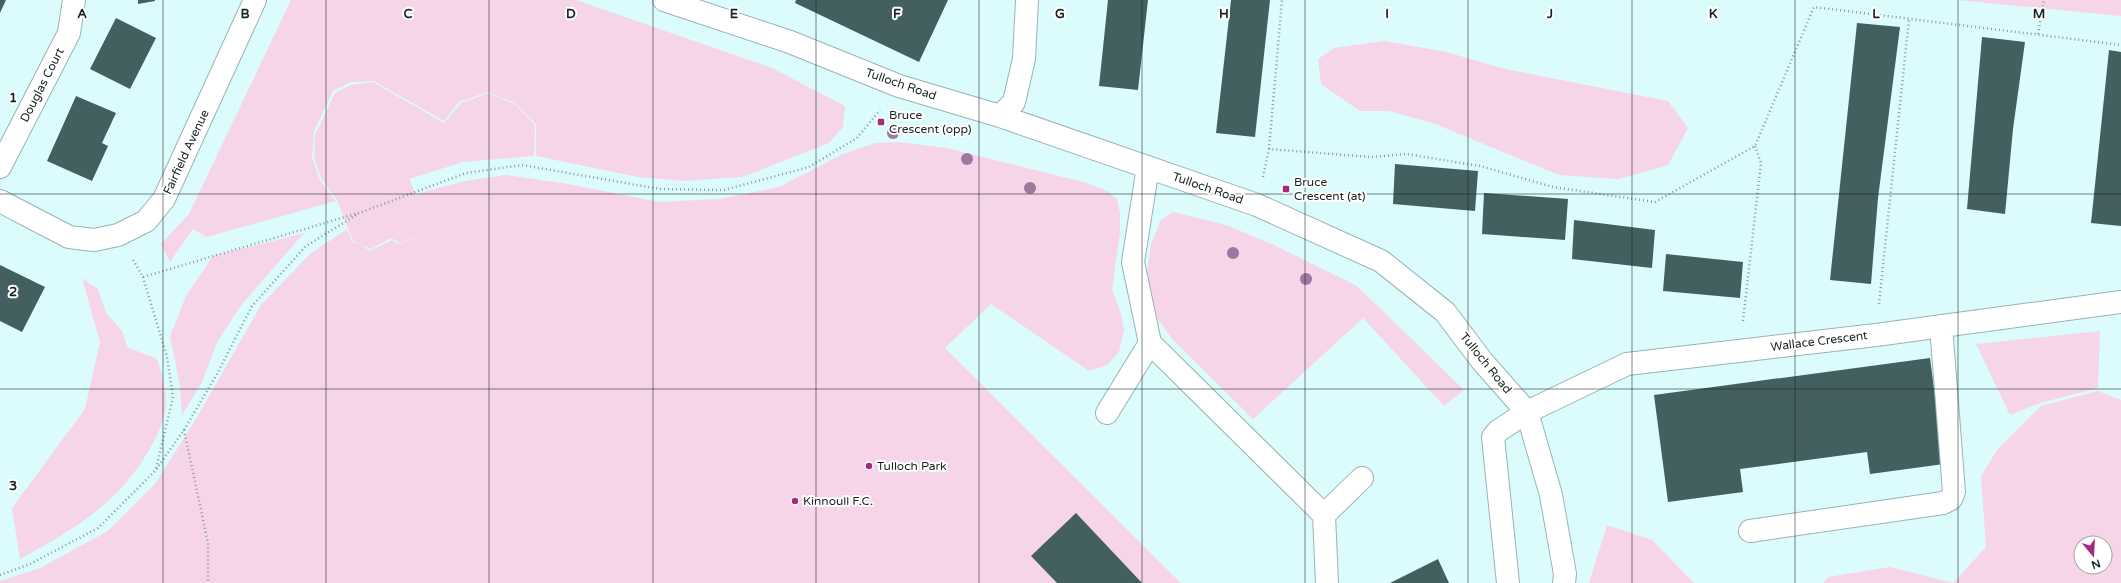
<svg xmlns="http://www.w3.org/2000/svg" width="2121" height="583" viewBox="0 0 2121 583" font-family="'Varela Round',sans-serif">
	<rect width="100%" height="100%" fill="#dcfbfc"/>
	<path fill="#f6d5e8" fill-rule="evenodd" d="M291 0H576L772 68 845 106 843 127 829 143 742 177 684 181 638 177 536 156V124L515 103 488 92 459 102 444 121 374 81 351 82 333 91 314 131 312 157 320 180 336 201 206 237 193 229 170 262 161 244 189 214Z
		M1957 0H2121V16Z
		M1385 41 1446 52 1505 69 1668 101 1688 128 1668 165 1618 179 1559 175 1433 123 1389 111H1360L1321 84 1318 59 1334 48Z
		M373 82 444 123 461 103 488 93 515 104 535 125 534 156 463 162 409 179 431 229 416 194 465 181 506 175 568 184 659 202 719 199 779 187 843 154 875 143 900 142 946 148 1083 182 1107 191 1117 199 1120 213V233L1112 289 1121 314 1124 330 1119 352 1107 365 1089 371 991 304 945 348 1181 583H0V581L40 568 108 531 155 484 199 414 261 305 310 254 347 229 352 242 360 244 353 241 337 200 321 178 314 157 315 135 335 93 351 85ZM432 230 399 244 392 240 370 251 361 245 371 249 391 238 400 243Z
		M1173 212 1226 225 1274 245 1357 286 1464 390 1444 406 1363 318 1253 419 1173 340 1152 311 1146 278 1151 244 1161 220Z
		M304 233 242 304 217 342 202 382 182 415 180 386 170 336 186 296 213 256Z
		M82 278 98 289 106 313 122 331 127 347 157 359C162 373 166 389 166 404 165 420 157 437 149 450 117 505 74 529 20 559L12 508 85 409 100 342Z
		M2100 331 2098 388 2040 403 2010 415 1976 344Z
		M2098 391 2121 400V583H1823L1828 577 1890 567 1953 583 1986 547 1981 476 1997 450 2041 406ZM2081 543H2105V567H2081Z
		M1607 525 1652 540 1694 583H1589Z"/>
	<path fill="#445f60" d="M0 0H6L0 13Z
		M138 0H155V1L138 4Z
		M796 0H948L919 62 795 3Z
		M1108 0H1148L1138 90 1099 86Z
		M1231 0H1270L1255 137 1216 133Z
		M116 18 156 38 130 89 90 69Z
		M1857 23 1900 27 1878 198 1871 284 1830 280Z
		M1982 37 2025 42 2013 129 2005 214 1967 209Z
		M2109 50 2121 52V226L2091 223Z
		M76 96 116 113 102 143 108 146 92 181 47 161Z
		M1395 164 1478 171 1475 211 1393 204Z
		M1484 193 1568 199 1565 240 1482 234Z
		M1574 220 1655 230 1652 268 1572 259Z
		M1666 254 1743 262 1740 298 1663 291Z
		M0 265 45 287 22 332 0 321Z
		M1930 358 1944 464 1870 474 1867 452 1740 469 1743 492 1668 502 1654 395Z
		M1076 513 1142 583H1057L1031 556Z
		M1438 559 1449 583H1390Z"/>
	<g fill="none" stroke-linecap="round" stroke-linejoin="round">
		<defs>
			<path id="minor" d="M664 0 790 42 899 86 1000 116 1257 205 1381 261 1445 312 1482 361 1527 412 1551 495 1565 574 1564 583
				M1000 116 1014 102 1024 59 1027 0
				M0 167 69 33 74 0
				M1148 167 1133 262 1150 343 1324 515 1327 583
				M0 201 69 237 94 240 118 235 146 221 164 199 255 0
				M1107 413 1150 343
				M1324 515 1362 478
				M1750 531 1943 503 1951 499 1954 492 1941 326
				M1508 583 1493 437 1498 431 1527 412 1627 364 1876 335 2121 302"/>
		</defs>
		<use href="#minor" stroke="#97b4b5" stroke-width="24"/>
		<path stroke="#869d9e" stroke-width="2.5" stroke-dasharray="1 3" stroke-linecap="butt" d="M2038 34 2044 0
			M1269 149 1282 0
			M1263 177 1269 149 1371 157 1406 154 1480 166 1553 187 1655 202 1755 146 1814 7 2121 45
			M133 260 143 277 362 212 466 173 522 165 660 189 724 190 809 167 857 138 880 110
			M143 277 167 357 173 397 156 469
			M1879 304 1909 19
			M1743 321 1761 163 1755 146
			M184 430 208 543V583
			M0 575 30 564 98 528 155 471 184 430 217 374 252 306 306 246 358 214"/>
		<use href="#minor" stroke="#fff" stroke-width="22"/>
	</g>
	<g fill="#a0779e">
		<circle cx="893" cy="133" r="6"/>
		<circle cx="967" cy="159" r="6"/>
		<circle cx="1030" cy="188" r="6"/>
		<circle cx="1233" cy="253" r="6"/>
		<circle cx="1306" cy="279" r="6"/>
	</g>
	<path fill="none" stroke="#182324" stroke-width="1" stroke-opacity="0.55" d="M163 0V583M326 0V583M489 0V583M653 0V583M816 0V583M979 0V583M1142 0V583M1305 0V583M1468 0V583M1632 0V583M1795 0V583M1958 0V583M0 194H2121M0 389H2121"/>
	<g fill="#a62b80" stroke="#fff" stroke-width="1.5">
		<rect x="877" y="118" width="8" height="8" rx="2"/>
		<rect x="1282" y="185" width="8" height="8" rx="2"/>
		<circle cx="869" cy="466" r="4"/>
		<circle cx="795" cy="501" r="4"/>
	</g>
	<g text-anchor="middle" dominant-baseline="central" stroke-width="4" stroke-linejoin="round" paint-order="stroke">
		<g font-size="12" fill="#182324" stroke="#fff">
			<text transform="translate(901 84) rotate(19)">Tulloch Road</text>
			<text transform="translate(42 85) rotate(-63)">Douglas Court</text>
			<text transform="translate(186 152) rotate(-65)">Fairfield Avenue</text>
			<text transform="translate(1208 188) rotate(19)">Tulloch Road</text>
			<text transform="translate(1819 341) rotate(-7)">Wallace Crescent</text>
			<text transform="translate(1486 363) rotate(51)">Tulloch Road</text>
		</g>
		<g font-size="12" fill="#182324" stroke="#fff" text-anchor="start">
			<text x="889" y="115">Bruce<tspan x="889" dy="14">Crescent (opp)</tspan></text>
			<text x="1294" y="182">Bruce<tspan x="1294" dy="14">Crescent (at)</tspan></text>
			<text x="877" y="466">Tulloch Park</text>
			<text x="803" y="501">Kinnoull F.C.</text>
		</g>
	</g>
	<g font-size="13" text-anchor="middle" font-weight="bold" fill="#182324" stroke="#fff" stroke-width="4" stroke-linejoin="round" paint-order="stroke">
		<text x="82" y="18">A</text>
		<text x="245" y="18">B</text>
		<text x="408" y="18">C</text>
		<text x="571" y="18">D</text>
		<text x="734" y="18">E</text>
		<text x="897" y="18">F</text>
		<text x="1060" y="18">G</text>
		<text x="1224" y="18">H</text>
		<text x="1387" y="18">I</text>
		<text x="1550" y="18">J</text>
		<text x="1713" y="18">K</text>
		<text x="1876" y="18">L</text>
		<text x="2039" y="18">M</text>
		<text x="13" y="102">1</text>
		<text x="13" y="296">2</text>
		<text x="13" y="490">3</text>
	</g>
	<g transform="translate(2093 555) rotate(162)"><circle r="19" fill="#ffffff" stroke="#a3a7a7"/>
	<path d="M0-3L7 15L0 10L-7 15Z" fill="#a62b80"/>
	<text y="-6" font-size="11" font-weight="bold" text-anchor="middle" fill="#182324">N</text>
	</g>
</svg>
